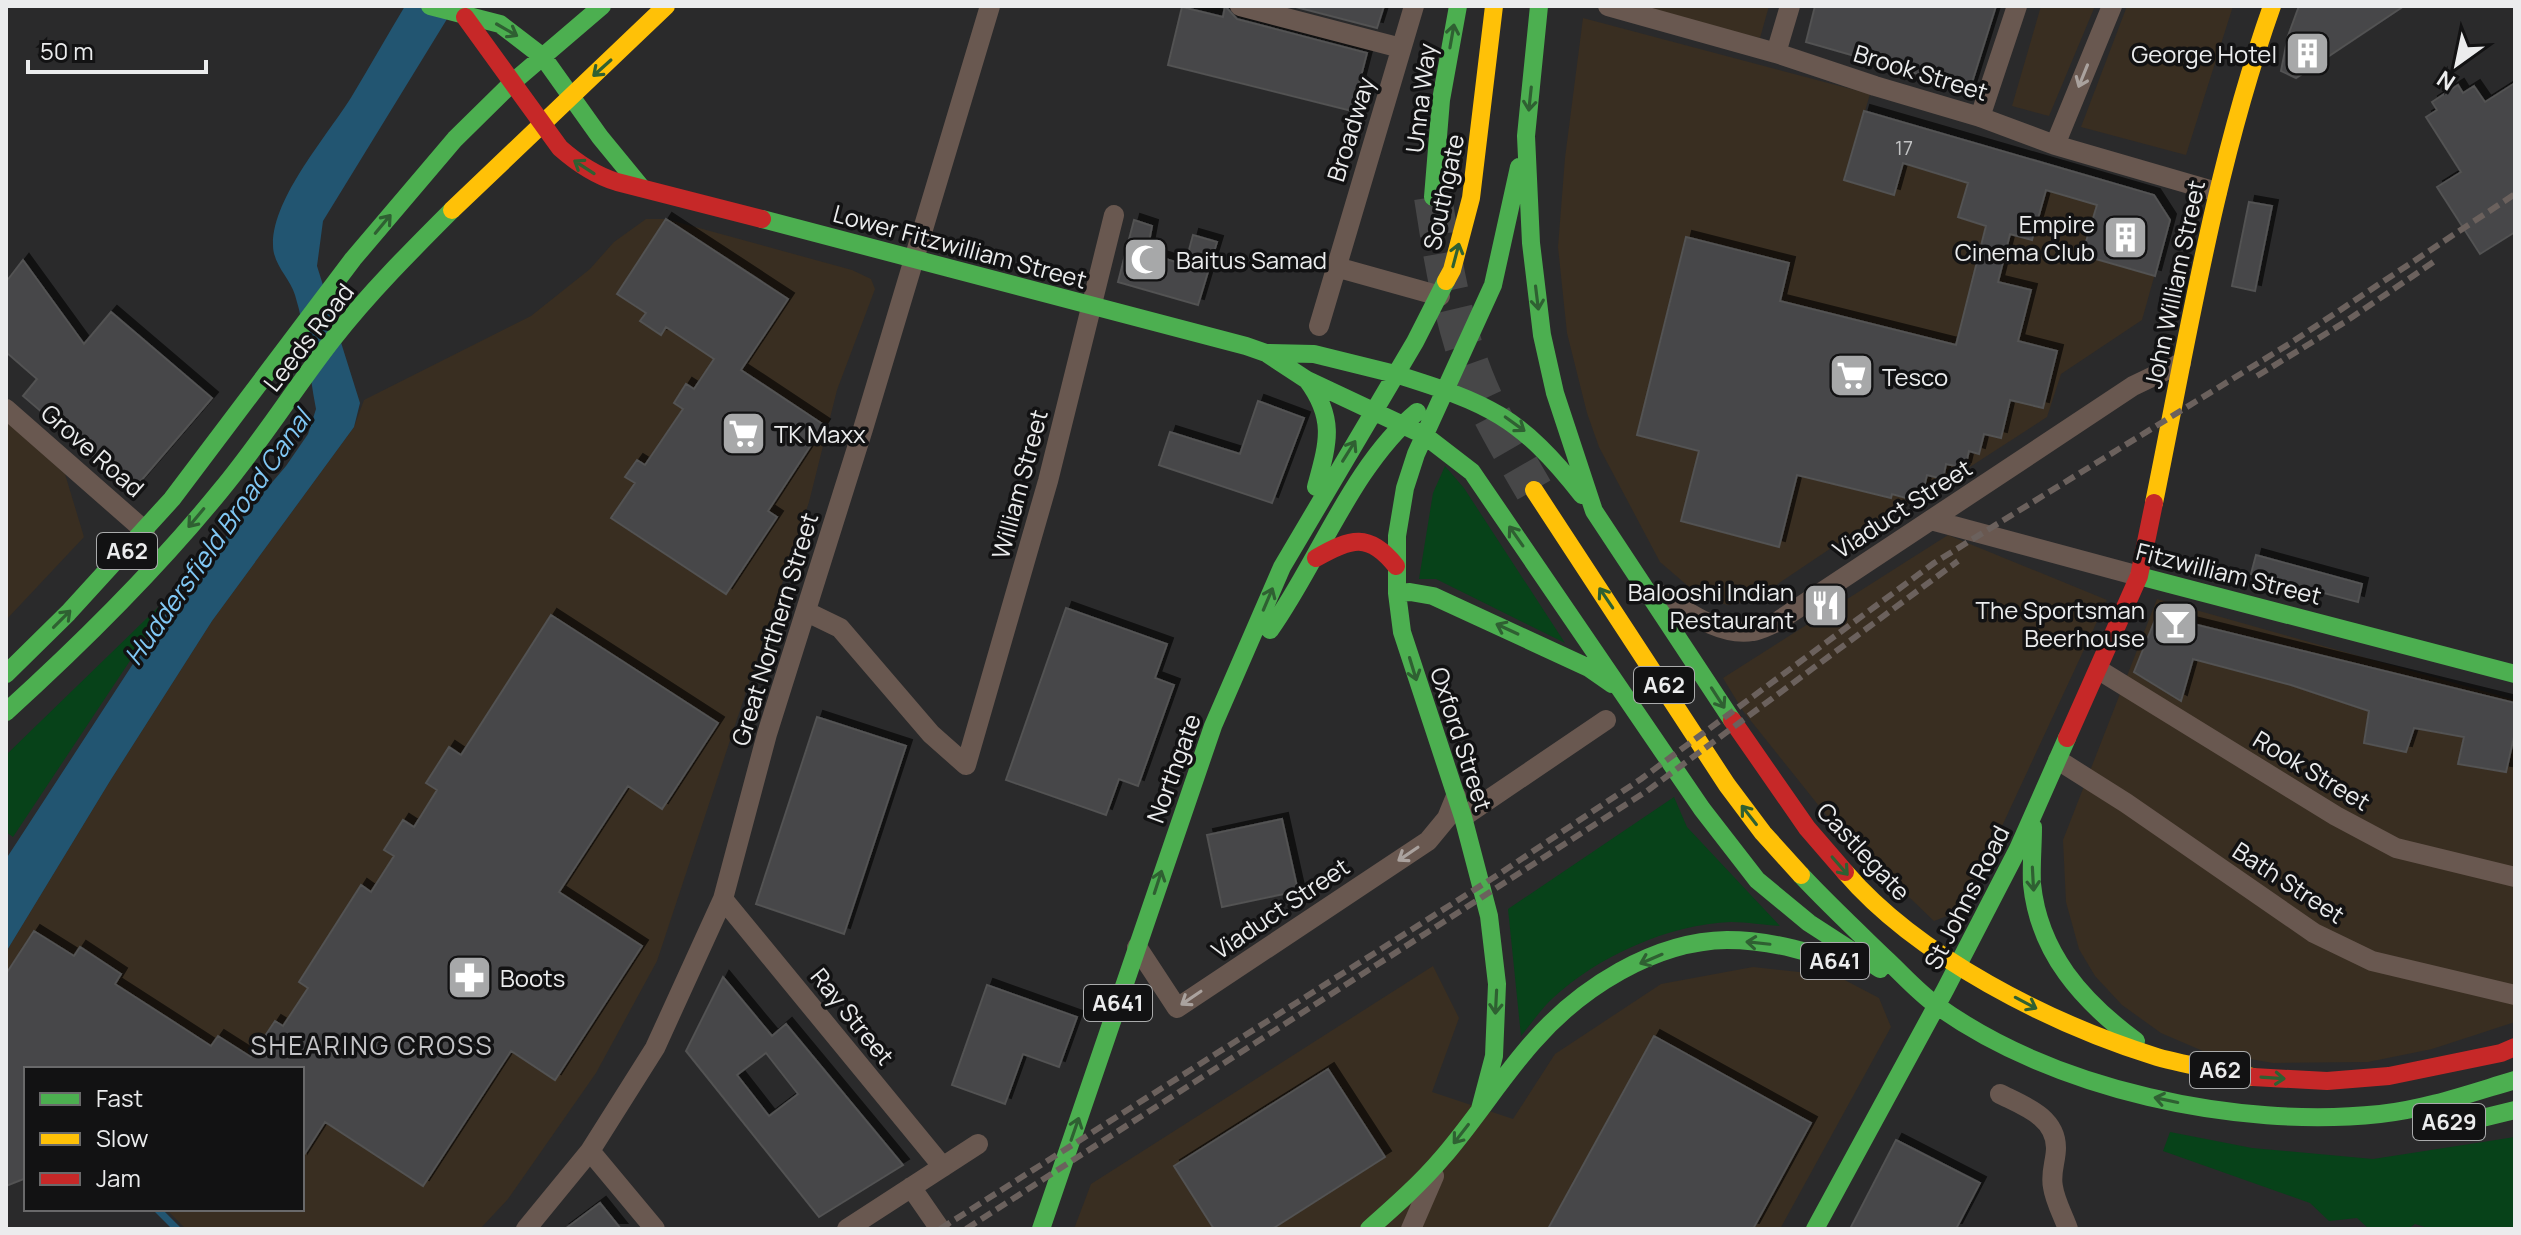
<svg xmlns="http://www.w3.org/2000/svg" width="2521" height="1235" viewBox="0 0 2521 1235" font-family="Manrope,sans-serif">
	<defs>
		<filter id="shadow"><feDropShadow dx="6" dy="-6" stdDeviation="0" flood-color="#0009"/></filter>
	</defs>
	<rect width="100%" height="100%" fill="#2a2a2b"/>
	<path fill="#392e21" d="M1630 6H1769L1760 38Z
		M2041 6H2095L2049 116 2012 106Z
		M2127 6H2233L2186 155 2081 127Z
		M1583 18 1870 94 1865 111 2154 195 2170 220 2142 320 2061 374 2047 417 1928 494 1858 530 1754 600 1728 605 1714 601 1688 586 1660 562 1599 447 1587 413 1567 333 1558 247 1565 158Z
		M646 219H666L852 270 871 279 875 289 837 390 809 502 657 961 596 1073 508 1199 480 1229H186L166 1209H302V1069H26L6 1081V952L110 781 212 621 354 427 364 400 531 316 590 269 614 242Z
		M6 421 65 474 84 537 6 620Z
		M1948 535 2107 600 1963 910 1934 921 1835 826 1743 711 1723 678Z
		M2157 599 2515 700V1022L2432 1049 2368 1062 2273 1063 2203 1051 2161 1033 2122 1005 2095 976 2079 949 2066 902 2063 840Z
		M1433 966 1459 1018 1432 1092 1513 1119 1555 1054 1661 984 1753 967 1837 976 1879 998 1891 1027 1780 1229H1074L1091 1184Z"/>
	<path fill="#074219" d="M1445 466 1464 488 1565 643 1436 579H1419L1433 493Z
		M179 587 13 837 6 832V755Z
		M1674 797 1687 827 1780 926C1764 925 1747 922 1731 922 1669 924 1597 957 1553 998 1541 1009 1531 1024 1521 1036L1508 909Z
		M2170 1132 2252 1148 2373 1159 2515 1137V1229H2431L2415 1224 2408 1229H2369L2357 1218 2329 1221 2310 1203 2163 1151Z"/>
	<path fill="#225571" d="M405 6H455L323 221 317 266 360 403 354 427 212 621 110 781 6 952V859L183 587 286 466 308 434 316 409C309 373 306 330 295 295 290 278 273 265 273 245 272 198 328 135 352 96 370 66 387 36 405 6Z"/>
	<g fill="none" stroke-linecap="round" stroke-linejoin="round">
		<path stroke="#225571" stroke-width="7" d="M157 1209 177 1229"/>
	</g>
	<path fill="#474748" stroke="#525253" stroke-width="2" fill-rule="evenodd" filter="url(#shadow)" d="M1225 6 1237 19 1367 53 1352 111 1168 65 1182 7 1223 17Z
		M1292 6H1384L1377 28Z
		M1815 6H1996L1970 89 1806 42Z
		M2299 6H2404L2296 78 2281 71 2288 36Z
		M2515 83V232L2480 254 2437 187 2461 172 2426 117 2437 110 2432 102 2458 85 2463 93 2474 86 2485 102Z
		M1864 111 2154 195 2170 220 2155 276 2082 255 2097 205 2046 190 2032 240 2010 234 1998 282 2031 290 2018 341 2057 351 2043 408 2010 400 2001 438 1984 434 1979 454 1969 451 1965 468 1946 464 1943 479 1927 475 1922 495 1914 493 1913 500 1892 494 1891 498 1797 475 1779 547 1681 521 1699 451 1637 435 1686 237 1789 263 1780 301 1956 345 1986 226 1958 217 1968 183 1903 163 1894 195 1844 180Z
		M2249 202 2272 206 2255 291 2232 286Z
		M666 219 788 299 741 370 824 425 768 511 777 517 726 594 611 518 635 483 625 477 637 460 645 465 683 409 674 403 686 384 694 389 714 359 666 327 661 335 640 321 646 313 617 294Z
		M1134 220 1152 226 1147 253 1185 265 1193 235 1217 242 1198 305 1118 282Z
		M23 260 84 344 111 312 212 398 133 490 23 396 37 379 6 352V282Z
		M1258 401 1304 418 1272 503 1159 465 1170 432 1240 454Z
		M2256 555 2362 584 2358 602 2251 574Z
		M1066 608 1167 644 1155 678 1174 685 1138 786 1119 779 1106 815 1006 780Z
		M551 615 718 723 662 809 628 786 559 892 642 946 555 1080 511 1051 423 1186 325 1122 302 1158V1069H26V1178L6 1186V974L34 931 74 956 80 947 121 974 115 984 211 1046 218 1036 251 1057 275 1021 283 1026 308 988 299 982 361 885 371 892 394 856 384 850 403 820 414 827 437 790 426 783 449 747 461 755Z
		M2157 615 2515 703V732L2506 772 2458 764 2464 737 2414 728 2406 752 2364 743 2369 711 2291 685 2193 659 2181 701 2134 672Z
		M817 717 906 746 844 934 756 904Z
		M1282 819 1298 891 1222 907 1207 835Z
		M723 977 772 1036 786 1024 903 1165 819 1217 686 1051ZM766 1053 798 1094 769 1116 737 1075Z
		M987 985 1077 1017 1059 1067 1023 1054 1005 1104 952 1085Z
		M1654 1036 1811 1123 1753 1229H1548Z
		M1328 1069 1385 1157 1272 1229H1214L1174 1166Z
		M1896 1140 1980 1183 1956 1229H1850Z
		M600 1203 621 1229H565Z"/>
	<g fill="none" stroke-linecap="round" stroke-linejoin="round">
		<path stroke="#474748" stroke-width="38" stroke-dasharray="38 19" stroke-linecap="butt" d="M1433 197C1443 261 1453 327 1479 388 1494 423 1515 457 1534 490"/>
		<path stroke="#695850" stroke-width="20" d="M1240 6 1401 48
			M1608 6 1776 53 1875 86 1980 117 2055 145 2217 192
			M1776 53 1790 6
			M1980 117 2017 6
			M2055 145 2112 6
			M1336 267 1440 296
			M1319 326 1414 6
			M6 409 145 531
			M1931 520 2139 576
			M1659 594C1685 610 1720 637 1753 631 1761 630 1769 625 1777 622L2133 386 2181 363
			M807 612 840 628 931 734 966 765 1048 481 1114 215
			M2099 670 2336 816 2396 848 2515 877
			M2058 760 2126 803 2314 933 2372 961 2515 995
			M1463 817 1606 720
			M723 899 943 1167
			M1137 947 1177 1008 1428 841 1447 818 1456 796
			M2000 1094C2024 1106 2056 1117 2056 1148 2056 1161 2050 1173 2053 1187 2055 1201 2063 1215 2068 1229
			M590 1151 655 1229
			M911 1187 940 1229
			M526 1229 590 1151 655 1048 723 899 767 734 863 429 990 6
			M847 1229 978 1144
			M1411 1229 1434 1176"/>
		<path stroke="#4caf50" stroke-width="18" d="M430 6 500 24 543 57 600 137 641 187
			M1539 6 1526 136 1531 243 1542 335 1555 393 1594 511 1732 720
			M1433 197 1441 100 1458 6
			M762 219 1246 346 1266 353 1307 380 1375 412
			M1266 353 1314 354 1395 374
			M1395 374C1488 403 1520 416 1582 495
			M1307 380C1336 419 1328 443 1316 487
			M1375 412 1424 435 1472 472 1702 809 1757 880 1809 923 1880 969
			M2139 576 2515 674
			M1397 593 1410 592 1433 596 1589 668 1612 684
			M1270 630C1319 561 1352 466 1417 412
			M6 674 68 613 172 499 353 259 455 139 512 83 602 6
			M6 712C82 643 156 570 221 490 261 442 294 389 333 339 369 293 411 251 452 210
			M2033 827C2033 846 2031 865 2032 884 2039 953 2082 1001 2136 1041
			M1801 875C1829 905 1858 932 1887 960 1903 975 1918 992 1936 1005 2054 1090 2237 1129 2380 1114 2426 1109 2471 1093 2515 1080
			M1480 1109 1494 1056 1497 984 1489 916 1463 817 1402 632 1397 593V536L1405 488 1416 454 1493 285 1519 167
			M2425 1120 2470 1121 2515 1110
			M1041 1229 1213 726 1282 567 1415 342 1446 281
			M1369 1229C1395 1206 1421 1183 1443 1157 1475 1120 1501 1078 1533 1042 1580 988 1654 941 1727 940 1772 940 1815 953 1857 969
			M1815 1229 1945 990 2018 849 2067 738"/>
		<path stroke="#ffc107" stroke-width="18" d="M452 210 666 6
			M1446 281 1452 270 1471 198 1494 6
			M1534 490 1727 785 1763 833 1801 875
			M2154 503C2188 336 2215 167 2272 6
			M1845 872C1918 957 2051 1024 2157 1057 2188 1066 2221 1070 2253 1077"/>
		<path stroke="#c62828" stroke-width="18" d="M465 17 560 148C577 163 594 175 617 182L762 219
			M1316 558C1351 538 1369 532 1396 566
			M1732 720 1807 828 1845 872
			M2067 738 2139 576 2154 503
			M2253 1077 2327 1081 2389 1076 2501 1053 2515 1047"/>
		<path stroke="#6b615d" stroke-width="6" stroke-dasharray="12 6" stroke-linecap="butt" d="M2257 376 2345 322 2435 261
			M940 1229 1496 876 1641 779 1934 563 2289 344 2515 194
			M966 1229 1647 791 1958 561"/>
	</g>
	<defs><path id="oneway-shaft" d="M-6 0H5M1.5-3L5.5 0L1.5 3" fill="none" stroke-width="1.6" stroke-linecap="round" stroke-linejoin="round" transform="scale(2)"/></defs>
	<g stroke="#2f6032">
		<use href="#oneway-shaft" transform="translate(507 30) rotate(30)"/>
		<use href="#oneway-shaft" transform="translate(1452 36) rotate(-80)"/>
		<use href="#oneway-shaft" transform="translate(602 68) rotate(138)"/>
		<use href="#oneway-shaft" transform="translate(1530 99) rotate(96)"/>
		<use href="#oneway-shaft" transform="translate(584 167) rotate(-147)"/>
		<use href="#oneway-shaft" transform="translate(383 224) rotate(-50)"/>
		<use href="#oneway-shaft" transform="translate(1456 255) rotate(-75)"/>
		<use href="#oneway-shaft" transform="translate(1537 298) rotate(83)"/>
		<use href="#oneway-shaft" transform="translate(1515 424) rotate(36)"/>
		<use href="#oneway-shaft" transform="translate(1349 451) rotate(-58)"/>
		<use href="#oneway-shaft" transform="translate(196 518) rotate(130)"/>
		<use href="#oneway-shaft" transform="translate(1516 536) rotate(-125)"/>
		<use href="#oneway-shaft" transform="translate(1606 598) rotate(-124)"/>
		<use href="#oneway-shaft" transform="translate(1268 599) rotate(-67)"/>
		<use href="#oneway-shaft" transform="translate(62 619) rotate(-45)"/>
		<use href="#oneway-shaft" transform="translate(1507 629) rotate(-155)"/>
		<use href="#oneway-shaft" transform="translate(1413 669) rotate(73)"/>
		<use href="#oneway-shaft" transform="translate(1718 698) rotate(57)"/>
		<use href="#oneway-shaft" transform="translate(1749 815) rotate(-128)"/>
		<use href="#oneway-shaft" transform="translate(1840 866) rotate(49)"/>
		<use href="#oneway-shaft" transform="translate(2033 879) rotate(87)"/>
		<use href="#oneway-shaft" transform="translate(1158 882) rotate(-72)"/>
		<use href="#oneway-shaft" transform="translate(1758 943) rotate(-174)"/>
		<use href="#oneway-shaft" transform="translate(1651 959) rotate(157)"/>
		<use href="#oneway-shaft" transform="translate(1496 1002) rotate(93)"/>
		<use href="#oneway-shaft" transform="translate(2026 1003) rotate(28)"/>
		<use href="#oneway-shaft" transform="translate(2273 1078) rotate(4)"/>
		<use href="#oneway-shaft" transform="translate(2166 1100) rotate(-168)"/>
		<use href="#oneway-shaft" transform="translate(1075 1129) rotate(-71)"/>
		<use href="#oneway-shaft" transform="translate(1461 1134) rotate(128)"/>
	</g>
	<g stroke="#aaa29e">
		<use href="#oneway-shaft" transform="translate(2083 76) rotate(112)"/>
		<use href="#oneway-shaft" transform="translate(1408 854) rotate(146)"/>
		<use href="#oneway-shaft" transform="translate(1191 998) rotate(146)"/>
	</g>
	<defs>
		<symbol id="building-square" viewBox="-11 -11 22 22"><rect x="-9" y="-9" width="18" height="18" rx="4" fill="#a7a8a9" stroke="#121213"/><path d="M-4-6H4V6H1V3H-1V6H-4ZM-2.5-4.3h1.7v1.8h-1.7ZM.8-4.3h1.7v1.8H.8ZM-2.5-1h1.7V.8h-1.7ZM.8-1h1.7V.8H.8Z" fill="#fff"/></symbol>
		<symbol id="mosque-square" viewBox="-11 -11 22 22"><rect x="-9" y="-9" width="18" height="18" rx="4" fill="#a7a8a9" stroke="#121213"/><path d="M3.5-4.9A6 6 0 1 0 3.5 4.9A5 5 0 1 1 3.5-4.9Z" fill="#fff"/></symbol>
		<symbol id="supermarket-square" viewBox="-11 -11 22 22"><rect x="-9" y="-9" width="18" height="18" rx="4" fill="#a7a8a9" stroke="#121213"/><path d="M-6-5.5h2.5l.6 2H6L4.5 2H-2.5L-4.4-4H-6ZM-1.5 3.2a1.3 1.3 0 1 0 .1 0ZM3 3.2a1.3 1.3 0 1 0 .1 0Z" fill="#fff"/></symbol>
		<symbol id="restaurant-square" viewBox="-11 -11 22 22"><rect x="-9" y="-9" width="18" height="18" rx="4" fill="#a7a8a9" stroke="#121213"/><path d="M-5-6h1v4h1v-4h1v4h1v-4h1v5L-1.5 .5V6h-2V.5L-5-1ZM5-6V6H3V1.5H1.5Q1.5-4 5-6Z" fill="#fff"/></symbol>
		<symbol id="bar-square" viewBox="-11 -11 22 22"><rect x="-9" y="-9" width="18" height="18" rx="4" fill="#a7a8a9" stroke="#121213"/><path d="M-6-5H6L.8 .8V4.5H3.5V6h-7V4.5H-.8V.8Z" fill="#fff"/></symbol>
		<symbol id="pharmacy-square" viewBox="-11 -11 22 22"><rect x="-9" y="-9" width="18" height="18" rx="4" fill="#a7a8a9" stroke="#121213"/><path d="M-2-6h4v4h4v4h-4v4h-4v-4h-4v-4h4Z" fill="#fff"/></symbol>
	</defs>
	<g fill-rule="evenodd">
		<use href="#building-square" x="2282" y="28" width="51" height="51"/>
		<use href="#building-square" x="2100" y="212" width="51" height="51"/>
		<use href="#mosque-square" x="1120" y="234" width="51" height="51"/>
		<use href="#supermarket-square" x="1826" y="350" width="51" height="51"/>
		<use href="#supermarket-square" x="718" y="408" width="51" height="51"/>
		<use href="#restaurant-square" x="1800" y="580" width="51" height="51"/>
		<use href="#bar-square" x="2150" y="598" width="51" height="51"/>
		<use href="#pharmacy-square" x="444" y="952" width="51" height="51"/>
	</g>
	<g text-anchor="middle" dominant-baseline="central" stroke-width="7" stroke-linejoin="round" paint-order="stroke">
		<g font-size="20" fill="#c2c3c4">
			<text x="1904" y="147">17</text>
		</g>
		<g fill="#121213" stroke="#aaabac" stroke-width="2">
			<rect x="97" y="533" width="60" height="36" rx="6"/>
			<rect x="1634" y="667" width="60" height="36" rx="6"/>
			<rect x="1801" y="943" width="68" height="36" rx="6"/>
			<rect x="1084" y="985" width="68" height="36" rx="6"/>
			<rect x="2190" y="1052" width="60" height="36" rx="6"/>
			<rect x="2413" y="1104" width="72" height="36" rx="6"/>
		</g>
		<g font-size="22" font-weight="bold" fill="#ebeced">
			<text x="127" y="551">A62</text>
			<text x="1664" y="685">A62</text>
			<text x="1835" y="961">A641</text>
			<text x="1118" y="1003">A641</text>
			<text x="2220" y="1070">A62</text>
			<text x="2449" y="1122">A629</text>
		</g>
		<g font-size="24" fill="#ebeced" stroke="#121213" text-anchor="end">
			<text x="2277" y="53">George Hotel</text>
			<text x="2095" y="223">Empire<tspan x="2095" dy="28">Cinema Club</tspan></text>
			<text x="1176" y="259" text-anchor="start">Baitus Samad</text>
			<text x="1882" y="376" text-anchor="start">Tesco</text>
			<text x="774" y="433" text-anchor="start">TK Maxx</text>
			<text x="1794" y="591">Balooshi Indian<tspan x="1794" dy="28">Restaurant</tspan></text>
			<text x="2145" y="609">The Sportsman<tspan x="2145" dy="28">Beerhouse</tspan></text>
			<text x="500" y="977" text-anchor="start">Boots</text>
		</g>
		<g font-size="24" fill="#ebeced" stroke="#121213">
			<text transform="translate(1921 72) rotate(17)">Brook Street</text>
			<text transform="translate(1420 98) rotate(-83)">Unna Way</text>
			<text transform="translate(1350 129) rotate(-73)">Broadway</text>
			<text transform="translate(1443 192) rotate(-78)">Southgate</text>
			<text transform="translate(960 246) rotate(15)">Lower Fitzwilliam Street</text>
			<text transform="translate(2174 284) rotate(-78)">John William Street</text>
			<text transform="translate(308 337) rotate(-52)">Leeds Road</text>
			<text transform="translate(93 450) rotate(41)">Grove Road</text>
			<text transform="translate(1019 484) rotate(-75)">William Street</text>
			<text transform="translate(1902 508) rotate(-33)">Viaduct Street</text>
			<text transform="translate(2229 573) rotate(14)">Fitzwilliam Street</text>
			<text transform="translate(774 629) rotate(-73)">Great Northern Street</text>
			<text transform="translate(1462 739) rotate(72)">Oxford Street</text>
			<text transform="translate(1173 768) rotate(-70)">Northgate</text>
			<text transform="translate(2312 770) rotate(31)">Rook Street</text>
			<text transform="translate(1864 851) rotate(47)">Castlegate</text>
			<text transform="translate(2289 882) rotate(33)">Bath Street</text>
			<text transform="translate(1966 897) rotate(-63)">St Johns Road</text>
			<text transform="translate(1280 908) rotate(-34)">Viaduct Street</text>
			<text transform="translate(853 1016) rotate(51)">Ray Street</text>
		</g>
		<g font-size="26" font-style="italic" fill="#81c8f5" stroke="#121213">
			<text transform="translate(217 537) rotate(-55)">Huddersfield Broad Canal</text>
		</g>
		<g font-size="26" letter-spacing="2" fill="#c3c3c6" stroke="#121213">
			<text x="372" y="1045">SHEARING CROSS</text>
		</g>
	</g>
	<rect width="2521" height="1235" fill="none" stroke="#ebeced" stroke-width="16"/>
	<rect x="24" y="1067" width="280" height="144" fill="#121213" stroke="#69696a" stroke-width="2"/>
	<rect x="40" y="1093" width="40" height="12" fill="#4caf50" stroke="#69696a" stroke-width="2"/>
	<text x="96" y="1107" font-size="24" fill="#ebeced">Fast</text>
	<rect x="40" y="1133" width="40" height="12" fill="#ffc107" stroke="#69696a" stroke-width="2"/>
	<text x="96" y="1147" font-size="24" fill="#ebeced">Slow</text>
	<rect x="40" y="1173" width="40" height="12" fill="#c62828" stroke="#69696a" stroke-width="2"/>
	<text x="96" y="1187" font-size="24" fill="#ebeced">Jam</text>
	<g transform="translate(2457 64) rotate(213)" stroke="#121213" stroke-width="6" paint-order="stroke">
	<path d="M0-6L14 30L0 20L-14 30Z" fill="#ebeced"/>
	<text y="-12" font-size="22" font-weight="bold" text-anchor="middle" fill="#ebeced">N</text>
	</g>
	<path d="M28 60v12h178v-12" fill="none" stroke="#ebeced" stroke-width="4"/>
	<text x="40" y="60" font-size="24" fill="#ebeced" stroke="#121213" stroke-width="6" paint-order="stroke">50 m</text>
</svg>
